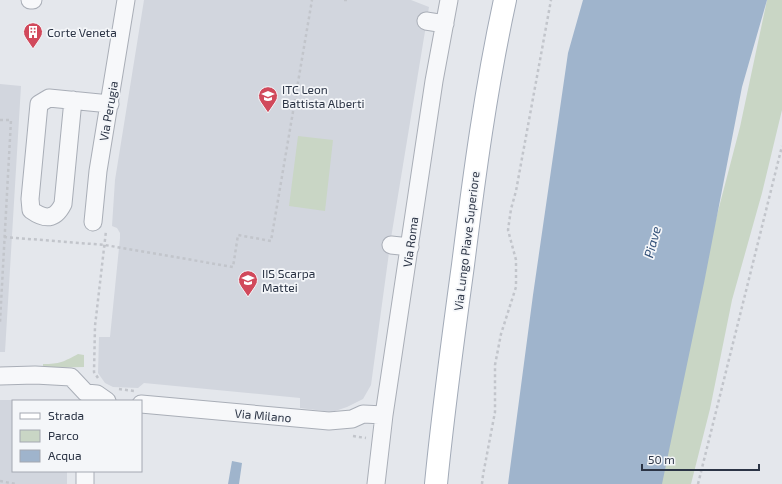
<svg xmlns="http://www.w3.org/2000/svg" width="782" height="484" viewBox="0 0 782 484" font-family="'Exo 2',sans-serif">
	<rect width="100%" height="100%" fill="#e4e7ec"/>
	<path fill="#d2d6de" d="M144 0H411L429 7 391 238 371 385 363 399 347 407 332 412 300 408V398L144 383 138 388 113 387 105 383 98 373 99 337H110L120 238V233L117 228 112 226 115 180Z
		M0 84 21 86 5 352H0Z
		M68 400V401H13V471H67V484H0V400Z"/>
	<path fill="#c9d6c5" d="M767 0H782V110L762 193 732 300 710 409 691 484H651L717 215 740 127Z
		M298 136 333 140 325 211 289 206Z
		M78 354 84 355V367L43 368V364C60 364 63 362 78 354Z"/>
	<path fill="#9fb4cc" d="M583 0H767L742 87 704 283 662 484H508L533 295 568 53Z
		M232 461 242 463 239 484H228Z"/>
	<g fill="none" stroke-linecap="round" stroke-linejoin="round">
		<defs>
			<path id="minor" d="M30 0H33
				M426 21 445 24
				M73 100 63 204C55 220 45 220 31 210L30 199 39 104 49 98 110 104
				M93 222 98 171 126 0
				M391 245 410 247
				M0 376 35 375 71 377 86 393 97 394 107 401
				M141 404 329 421 352 419 363 414 384 415
				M85 484V471
				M376 484 384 415 434 81 449 0"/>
			<path id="major" d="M436 484C443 411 453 338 463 265 474 177 486 87 505 0"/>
		</defs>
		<use href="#minor" stroke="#a9aeb7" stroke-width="19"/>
		<use href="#major" stroke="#a3abb8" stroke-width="24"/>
		<path stroke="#c2c5cb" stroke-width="2.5" stroke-dasharray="3 3" stroke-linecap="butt" d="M344 0H350
			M0 120H11L0 322
			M4 237 105 245 233 267 238 235 271 241 312 0
			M98 378 94 372 95 326 106 231
			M119 389 134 391
			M353 436 366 438
			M0 481 16 484
			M482 484 483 475 495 412V365L501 334 516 287V260L508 230 511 209 516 191 551 0
			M698 484 782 146"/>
		<use href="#minor" stroke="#f7f8fa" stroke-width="17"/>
		<use href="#major" stroke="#fff" stroke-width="22"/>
	</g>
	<defs>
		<symbol id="building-pin" viewBox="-11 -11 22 30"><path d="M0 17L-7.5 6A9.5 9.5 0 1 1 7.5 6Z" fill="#d1495b" stroke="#f4f6f9"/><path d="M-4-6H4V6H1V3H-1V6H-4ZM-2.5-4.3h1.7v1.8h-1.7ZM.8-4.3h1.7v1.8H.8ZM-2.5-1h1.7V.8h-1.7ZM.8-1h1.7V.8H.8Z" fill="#fff"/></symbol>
		<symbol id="school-pin" viewBox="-11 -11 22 30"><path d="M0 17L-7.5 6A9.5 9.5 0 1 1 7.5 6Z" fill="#d1495b" stroke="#f4f6f9"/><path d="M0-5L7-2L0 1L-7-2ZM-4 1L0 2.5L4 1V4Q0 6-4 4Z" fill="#fff"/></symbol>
	</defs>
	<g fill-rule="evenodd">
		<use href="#building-pin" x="22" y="21" width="22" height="30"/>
		<use href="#school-pin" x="257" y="85" width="22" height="30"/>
		<use href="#school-pin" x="237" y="269" width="22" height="30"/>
	</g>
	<g text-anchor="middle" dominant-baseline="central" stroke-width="3.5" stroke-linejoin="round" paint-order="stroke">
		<g font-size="12" fill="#2b3445" stroke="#f4f6f9" text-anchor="start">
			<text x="47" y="32">Corte Veneta</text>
			<text x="282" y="89">ITC Leon<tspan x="282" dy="14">Battista Alberti</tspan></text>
			<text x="262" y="273">IIS Scarpa<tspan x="262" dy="14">Mattei</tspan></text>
		</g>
		<g font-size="12" fill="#2b3445" stroke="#f4f6f9">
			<text transform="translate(108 111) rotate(-80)">Via Perugia</text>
			<text transform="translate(466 241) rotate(-83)">Via Lungo Piave Superiore</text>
			<text transform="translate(410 242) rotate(-82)">Via Roma</text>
			<text transform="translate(263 415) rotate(5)">Via Milano</text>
		</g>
		<g font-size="13" font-style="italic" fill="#34527a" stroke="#f4f6f9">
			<text transform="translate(652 242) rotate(-75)">Piave</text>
		</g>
	</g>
	<rect x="12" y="400" width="130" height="72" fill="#f4f6f9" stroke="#a4a8b1"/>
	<rect x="20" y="413" width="20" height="6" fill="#ffffff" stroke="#a4a8b1"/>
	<text x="48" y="420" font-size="12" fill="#2b3445">Strada</text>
	<rect x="20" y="430" width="20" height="12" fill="#c9d6c5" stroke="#a4a8b1"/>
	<text x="48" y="440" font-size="12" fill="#2b3445">Parco</text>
	<rect x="20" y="450" width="20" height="12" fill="#9fb4cc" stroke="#a4a8b1"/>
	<text x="48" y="460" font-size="12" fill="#2b3445">Acqua</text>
	<path d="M642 464v6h117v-6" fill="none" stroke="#2b3445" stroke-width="2"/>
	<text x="648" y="464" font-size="12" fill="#2b3445" stroke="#f4f6f9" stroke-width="3" paint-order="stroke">50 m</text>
</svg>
